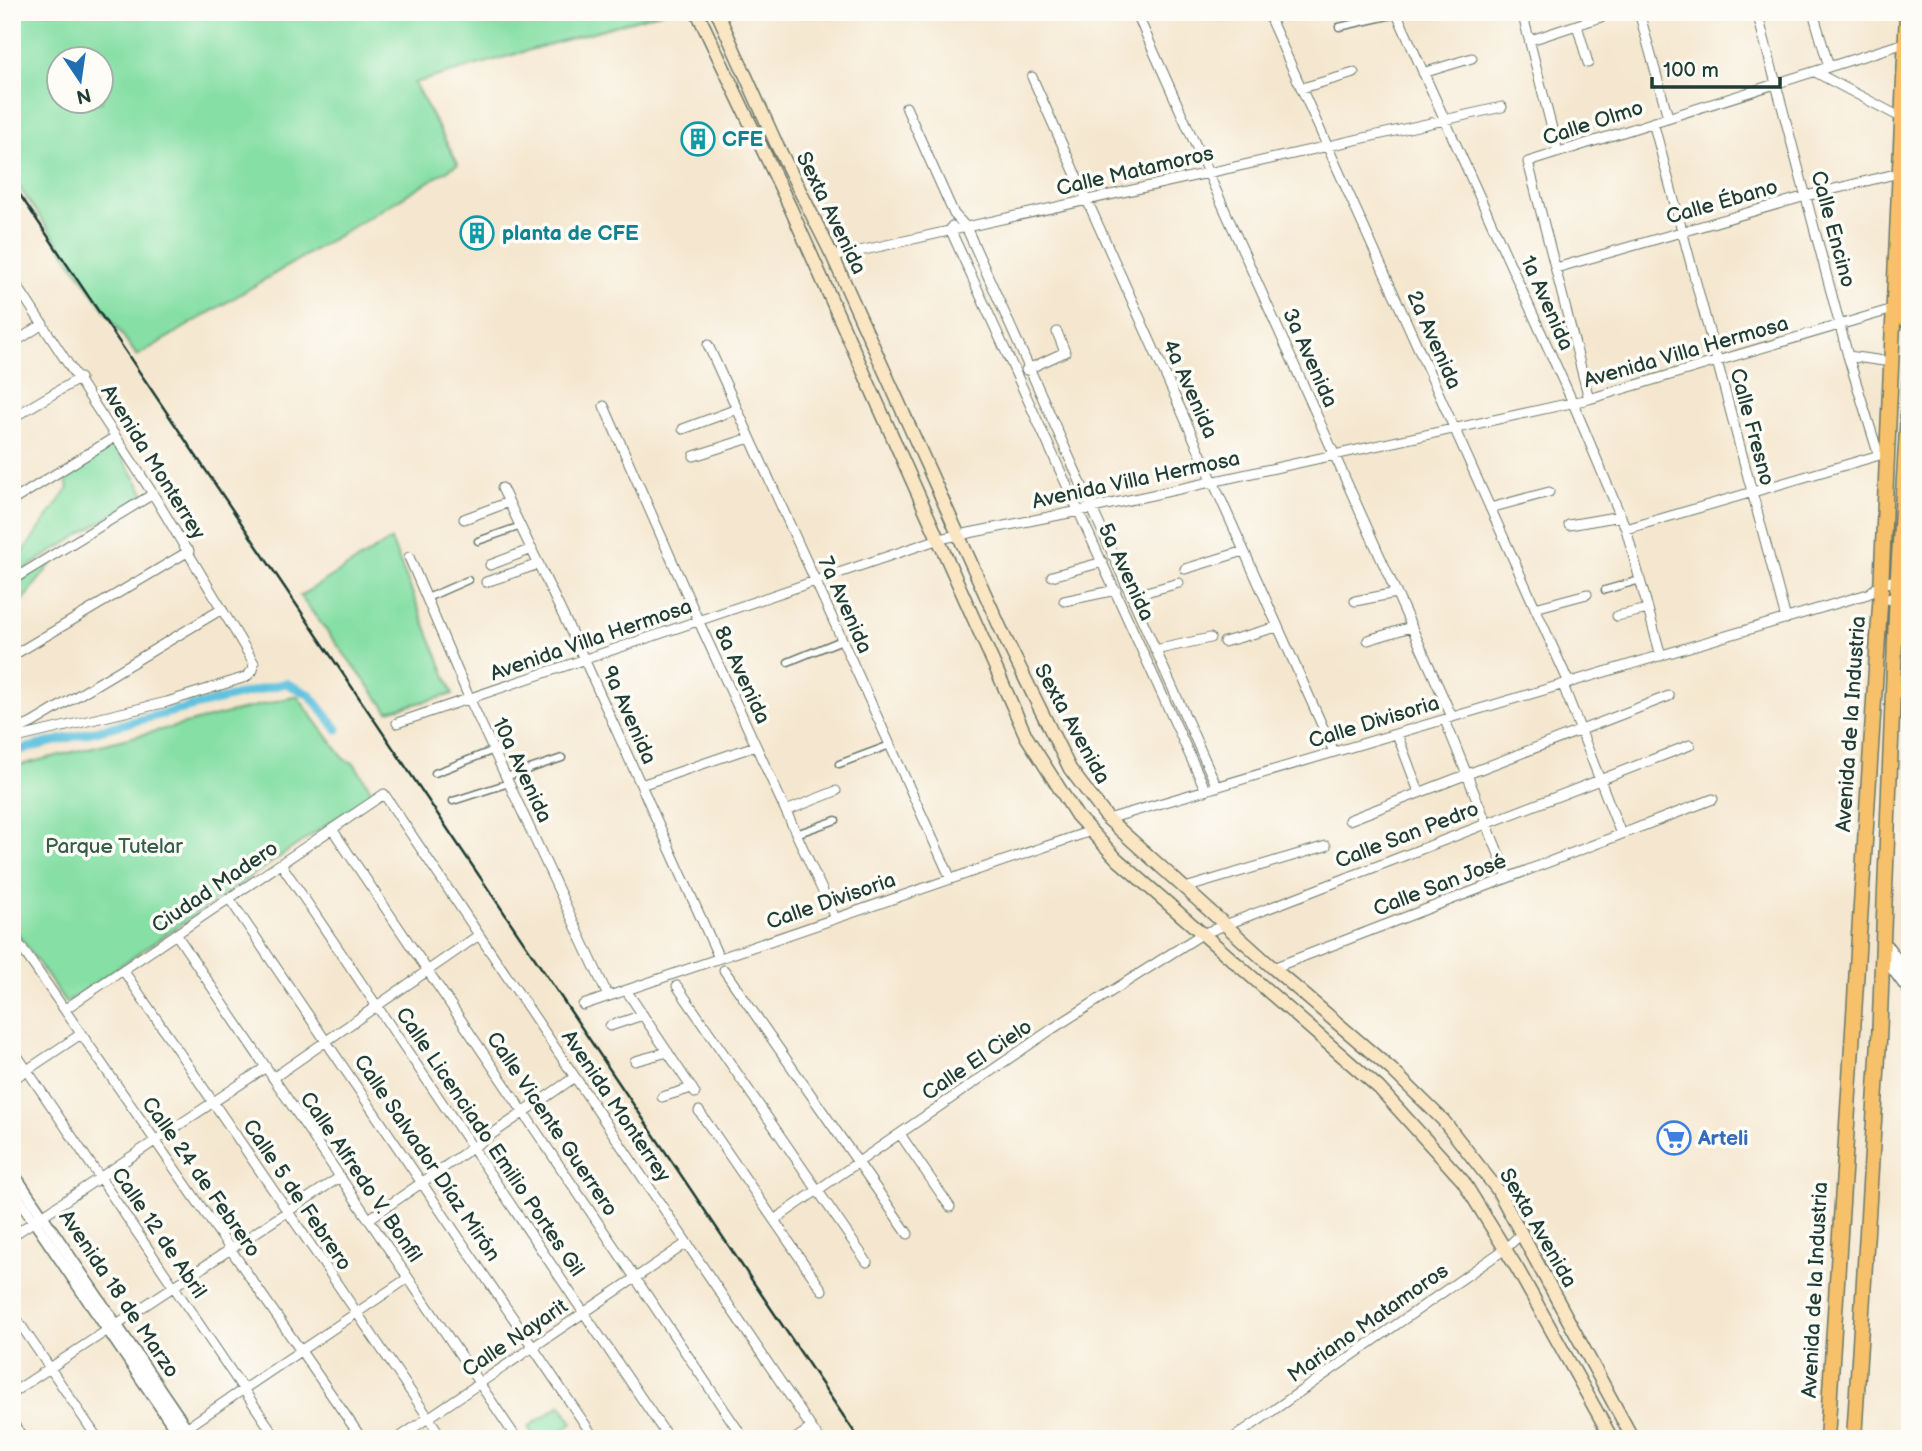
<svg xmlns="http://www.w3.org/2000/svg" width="1922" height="1451" viewBox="0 0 1922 1451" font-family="'Balsamiq Sans',sans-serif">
	<rect width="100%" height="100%" fill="#fdfcf7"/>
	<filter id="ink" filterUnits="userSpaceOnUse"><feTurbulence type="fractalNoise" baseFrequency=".0143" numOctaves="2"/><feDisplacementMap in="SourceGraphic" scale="14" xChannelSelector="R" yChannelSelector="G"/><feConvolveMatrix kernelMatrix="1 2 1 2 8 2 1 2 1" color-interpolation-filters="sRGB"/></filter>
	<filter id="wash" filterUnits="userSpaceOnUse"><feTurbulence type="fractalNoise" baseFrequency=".00686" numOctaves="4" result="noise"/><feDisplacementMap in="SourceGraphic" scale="28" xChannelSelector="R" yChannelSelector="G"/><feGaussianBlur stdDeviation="1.57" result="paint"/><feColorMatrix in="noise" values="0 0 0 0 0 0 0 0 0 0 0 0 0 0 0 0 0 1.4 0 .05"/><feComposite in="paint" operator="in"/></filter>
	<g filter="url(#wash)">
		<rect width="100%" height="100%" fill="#f5e7cf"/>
		<path fill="#86dfa4" stroke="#528e6c" stroke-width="2" fill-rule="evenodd" d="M12 12H663L414 83 458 164 137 356 12 177ZM60 60H102V102H60Z
			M114 444 145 494 12 577V568L68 488 65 475Z
			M391 540 453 694 388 711 300 596Z
			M55 559 12 614V585Z
			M297 696 345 760 354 763 373 793 66 1003 12 925V767Z
			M561 1405 573 1423 550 1439H536L528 1427Z"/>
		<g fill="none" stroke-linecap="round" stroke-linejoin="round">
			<path stroke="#61c2df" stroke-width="9" d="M12 752 286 683 310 695 337 729"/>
		</g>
	</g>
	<g filter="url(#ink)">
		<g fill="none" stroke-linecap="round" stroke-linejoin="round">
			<defs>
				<path id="pedestrian" d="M1339 27 1397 14
					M478 541 521 526
					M1605 590 1640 580
					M427 598 468 580
					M788 662 842 640
					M839 764 890 745
					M435 773 494 750
					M506 777 562 758
					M453 801 509 783
					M796 834 836 820"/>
				<path id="minor" d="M1136 12 1452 717
					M1267 12 1569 683
					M1396 12 1573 403 1626 529 1661 656
					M1522 12 1558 152
					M1639 12 1668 117
					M1757 12 1848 356 1878 453
					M1813 12 1829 67
					M1577 25 1588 63
					M1531 40 1616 12
					M1815 72 1902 118
					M1423 73 1472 58
					M1032 77 1334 752
					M1302 88 1354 73
					M906 107 954 214 966 227 1217 787
					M1653 122 1786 619
					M952 226 951 231 1206 791
					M833 257 1502 107
					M1556 268 1806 196 1899 173
					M12 278 153 494 254 663 253 670 246 677 167 702 12 739
					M12 344 43 324
					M708 345 951 879
					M1848 356 1891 362
					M1026 370 1065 352 1057 332
					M1589 399 1528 162 1908 42
					M604 406 699 622 835 918
					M12 418 80 378
					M683 429 737 409
					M694 456 750 438
					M502 488 585 661 719 958
					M12 501 115 437
					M1490 508 1549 492
					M464 519 509 502
					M1569 525 1621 516
					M1626 529 1883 454
					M409 557 470 700 608 996
					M490 565 532 549
					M1185 569 1244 551
					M1052 576 1103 562
					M12 580 153 494
					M486 582 539 564
					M1131 596 1179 583
					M1064 601 1116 590
					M1355 601 1396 593
					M1535 608 1587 594
					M1617 616 1648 609
					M1368 640 1411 627
					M1224 642 1277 627
					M1155 650 1210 638
					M12 656 189 551
					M1563 685 1621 834
					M1445 720 1508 877
					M397 723 939 539 1079 511 1589 399 1893 309
					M12 732 32 723 222 609
					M1397 734 1419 792
					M641 785 755 746
					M786 811 836 791
					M1108 819 1868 594 1881 584
					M1349 820 1669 696
					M332 829 744 1439
					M281 864 669 1439
					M1185 888 1326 846
					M229 898 595 1439
					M12 934 362 1439
					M176 934 517 1439
					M1273 968 1713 799
					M123 970 443 1439
					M724 970 908 1234
					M677 986 867 1262
					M626 990 695 1093
					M583 1005 1091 831
					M65 1009 384 794 819 1439
					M610 1026 643 1015
					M12 1048 277 1439
					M635 1061 668 1052
					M273 1078 479 935
					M12 1080 81 1034
					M662 1097 692 1088
					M699 1111 822 1290
					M900 1134 950 1207
					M369 1219 575 1077
					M774 1220 1052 1029 1202 934 1690 745
					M12 1236 266 1067
					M12 1312 98 1439
					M12 1393 340 1177
					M12 1422 24 1439
					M170 1439 408 1278
					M397 1439 687 1243
					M795 1439 811 1428
					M1232 1439 1505 1249 1521 1234"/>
				<path id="tertiary" d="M1881 584 1910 577
					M1890 599 1910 595
					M1882 939 1910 976
					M1881 953 1910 993
					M12 1171 194 1439
					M12 1189 182 1439"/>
				<path id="secondary" d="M697 12 790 207 1026 736 1077 816 1117 859 1379 1088 1463 1181 1518 1270 1612 1439
					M717 12 776 143 833 257 1004 636 1070 769 1108 819 1273 968 1392 1070 1443 1120 1497 1189 1633 1439"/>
				<path id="primary" d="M1893 309 1902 314 1910 325
					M1827 1439 1881 590 1907 12
					M1854 1439 1879 1041 1897 590 1910 381"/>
			</defs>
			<use href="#pedestrian" stroke="#6a786a" stroke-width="9"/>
			<use href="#minor" stroke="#6a786a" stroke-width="11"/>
			<use href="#tertiary" stroke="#6a786a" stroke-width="13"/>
			<use href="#secondary" stroke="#6a786a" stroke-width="15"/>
			<use href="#primary" stroke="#6a786a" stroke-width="17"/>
			<use href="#pedestrian" stroke="#fff" stroke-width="6"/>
			<use href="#minor" stroke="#fff" stroke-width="9"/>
			<use href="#tertiary" stroke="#fff" stroke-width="10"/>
			<use href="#secondary" stroke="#fbe6c4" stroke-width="12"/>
			<use href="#primary" stroke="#f6c16b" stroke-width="14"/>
			<path stroke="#1f3d34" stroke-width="2.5" d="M12 183 859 1439"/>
		</g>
	</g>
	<defs>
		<symbol id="building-ring" viewBox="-11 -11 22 22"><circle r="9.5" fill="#fdfcf7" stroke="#0f9aa8" stroke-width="1.5"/><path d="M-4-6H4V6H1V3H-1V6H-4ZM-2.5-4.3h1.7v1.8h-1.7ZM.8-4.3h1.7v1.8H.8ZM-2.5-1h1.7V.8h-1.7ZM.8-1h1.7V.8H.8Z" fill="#0f9aa8"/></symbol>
		<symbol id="supermarket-ring" viewBox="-11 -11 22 22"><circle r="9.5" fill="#fdfcf7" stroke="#3f7fe0" stroke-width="1.5"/><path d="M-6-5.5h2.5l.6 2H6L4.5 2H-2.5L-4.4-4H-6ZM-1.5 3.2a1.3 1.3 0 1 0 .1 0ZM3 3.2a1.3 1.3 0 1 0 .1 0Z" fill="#3f7fe0"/></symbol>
	</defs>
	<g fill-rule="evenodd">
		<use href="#building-ring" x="679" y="120" width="38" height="38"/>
		<use href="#building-ring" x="458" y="214" width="38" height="38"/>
		<use href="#supermarket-ring" x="1655" y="1119" width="38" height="38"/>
	</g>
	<g text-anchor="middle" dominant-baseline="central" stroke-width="7" stroke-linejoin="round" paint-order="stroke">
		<g font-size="21" fill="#1f3d34" stroke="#fdfcf7">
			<text transform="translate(1593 123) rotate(-18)">Calle Olmo</text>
			<text transform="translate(1135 171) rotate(-13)">Calle Matamoros</text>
			<text transform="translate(1722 202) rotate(-16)">Calle Ébano</text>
			<text transform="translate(831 213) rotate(64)">Sexta Avenida</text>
			<text transform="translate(1833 229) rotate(75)">Calle Encino</text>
			<text transform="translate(1547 303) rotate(66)">1a Avenida</text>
			<text transform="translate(1434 340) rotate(66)">2a Avenida</text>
			<text transform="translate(1686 352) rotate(-16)">Avenida Villa Hermosa</text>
			<text transform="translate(1310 358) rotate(66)">3a Avenida</text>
			<text transform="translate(1190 389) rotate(66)">4a Avenida</text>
			<text transform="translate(1752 427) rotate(75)">Calle Fresno</text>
			<text transform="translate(153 462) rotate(58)">Avenida Monterrey</text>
			<text transform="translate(1136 480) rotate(-12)">Avenida Villa Hermosa</text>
			<text transform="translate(1126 572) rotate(65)">5a Avenida</text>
			<text transform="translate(845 605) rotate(66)">7a Avenida</text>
			<text transform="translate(591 640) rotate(-19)">Avenida Villa Hermosa</text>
			<text transform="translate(742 675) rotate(65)">8a Avenida</text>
			<text transform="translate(629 715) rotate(66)">9a Avenida</text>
			<text transform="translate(1374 722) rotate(-17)">Calle Divisoria</text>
			<text transform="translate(1072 724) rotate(61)">Sexta Avenida</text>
			<text transform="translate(1851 724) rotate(-86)">Avenida de la Industria</text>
			<text transform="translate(522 770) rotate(65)">10a Avenida</text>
			<text transform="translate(1407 835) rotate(-21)">Calle San Pedro</text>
			<text transform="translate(1440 885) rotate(-21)">Calle San José</text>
			<text transform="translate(215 887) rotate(-34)">Ciudad Madero</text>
			<text transform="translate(831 901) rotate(-19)">Calle Divisoria</text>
			<text transform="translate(977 1060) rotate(-34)">Calle El Cielo</text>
			<text transform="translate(616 1106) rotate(56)">Avenida Monterrey</text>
			<text transform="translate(552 1124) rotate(56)">Calle Vicente Guerrero</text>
			<text transform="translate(490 1142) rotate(56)">Calle Licenciado Emilio Portes Gil</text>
			<text transform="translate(427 1158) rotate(56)">Calle Salvador Díaz Mirón</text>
			<text transform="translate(201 1177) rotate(55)">Calle 24 de Febrero</text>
			<text transform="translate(361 1177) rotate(56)">Calle Alfredo V. Bonfil</text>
			<text transform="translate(297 1195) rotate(56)">Calle 5 de Febrero</text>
			<text transform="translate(1538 1228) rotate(60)">Sexta Avenida</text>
			<text transform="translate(159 1233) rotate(56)">Calle 12 de Abril</text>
			<text transform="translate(1815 1290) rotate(-87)">Avenida de la Industria</text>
			<text transform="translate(119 1294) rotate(56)">Avenida 18 de Marzo</text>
			<text transform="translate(1368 1323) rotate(-35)">Mariano Matamoros</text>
			<text transform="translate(515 1338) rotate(-34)">Calle Nayarit</text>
		</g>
		<g font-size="21" font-weight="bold" fill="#0d838f" stroke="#fdfcf7" text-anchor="start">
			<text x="722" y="139">CFE</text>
			<text x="502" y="233">planta de CFE</text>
		</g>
		<g font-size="21" fill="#345d4a" stroke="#fdfcf7">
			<text x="114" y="846">Parque Tutelar</text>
		</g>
		<g font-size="21" font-weight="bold" fill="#366cbe" stroke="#fdfcf7" text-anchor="start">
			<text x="1698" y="1138">Arteli</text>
		</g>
	</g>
	<rect width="1922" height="1451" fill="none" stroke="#fdfcf7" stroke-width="42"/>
	<g transform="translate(80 80) rotate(167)"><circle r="33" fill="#fdfcf7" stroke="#a4b0a9" stroke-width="2"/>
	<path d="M0-5L12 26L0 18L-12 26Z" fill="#1f6fb2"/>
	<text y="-10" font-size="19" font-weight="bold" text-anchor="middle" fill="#1f3d34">N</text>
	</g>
	<path d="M1652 77v10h128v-10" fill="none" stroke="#1f3d34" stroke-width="3.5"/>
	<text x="1663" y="77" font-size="21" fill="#1f3d34" stroke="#fdfcf7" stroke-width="5" paint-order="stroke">100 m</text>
</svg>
